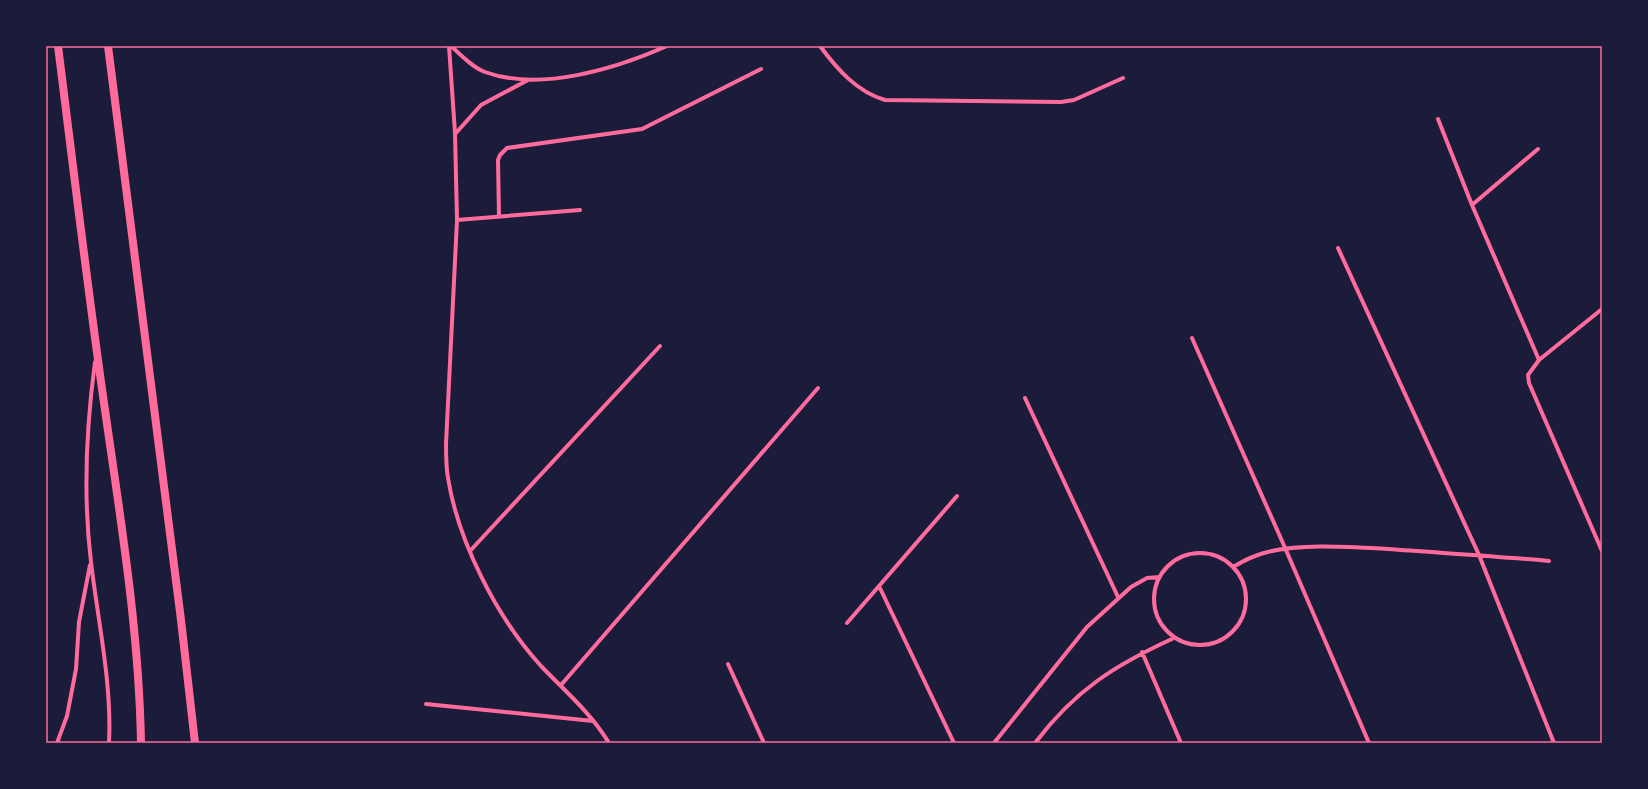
<svg xmlns="http://www.w3.org/2000/svg" width="1648" height="789" viewBox="0 0 1648 789" font-family="'Asap Condensed',sans-serif">
	<rect width="100%" height="100%" fill="#1b1b3a"/>
	<g fill="none" stroke-linecap="round" stroke-linejoin="round">
		<path stroke="#ff6b9d" stroke-width="4" d="M449 46 455 133 457 220 446 444C446 455 446 467 448 478 458 541 497 618 541 666 565 691 591 713 609 743
			M451 46C461 55 472 67 485 72 540 92 615 69 667 46
			M820 46C837 69 857 92 885 100L1061 102 1074 100 1123 78
			M1438 119 1472 205 1539 360 1528 375 1529 383 1602 551
			M456 133 481 105 528 80
			M1472 205 1538 149
			M499 216 498 160 500 155 507 148 642 129 761 69
			M457 220 580 210
			M1338 248 1479 555 1554 743
			M1192 338 1286 550 1369 743
			M1539 360 1602 309
			M95 362C86 429 83 496 91 562 98 622 112 683 109 743
			M1025 398 1118 597
			M470 551 660 346
			M1154 599a46 46 0 1 1 92 0a46 46 0 1 1-92 0Z
			M1233 567C1243 561 1253 556 1264 553 1298 543 1352 547 1388 549 1442 553 1495 556 1549 561
			M879 586 954 743
			M847 623 957 496
			M1142 652 1181 743
			M728 664 764 743
			M561 685 818 388
			M426 704 593 721
			M57 743 67 716 76 669 79 622 90 565
			M994 743 1087 627 1131 587 1147 578 1159 577
			M1035 743C1075 690 1115 665 1174 638"/>
		<path stroke="#ff6b9d" stroke-width="8" d="M58 46C73 165 87 284 104 403 120 516 139 629 141 743
			M108 46 181 620 195 743"/>
	</g>
	<rect width="1648" height="789" fill="none" stroke="#1b1b3a" stroke-width="94"/>
	<rect x="47" y="47" width="1554" height="695" fill="none" stroke="#ff6b9d" stroke-width="1.5"/>
</svg>
